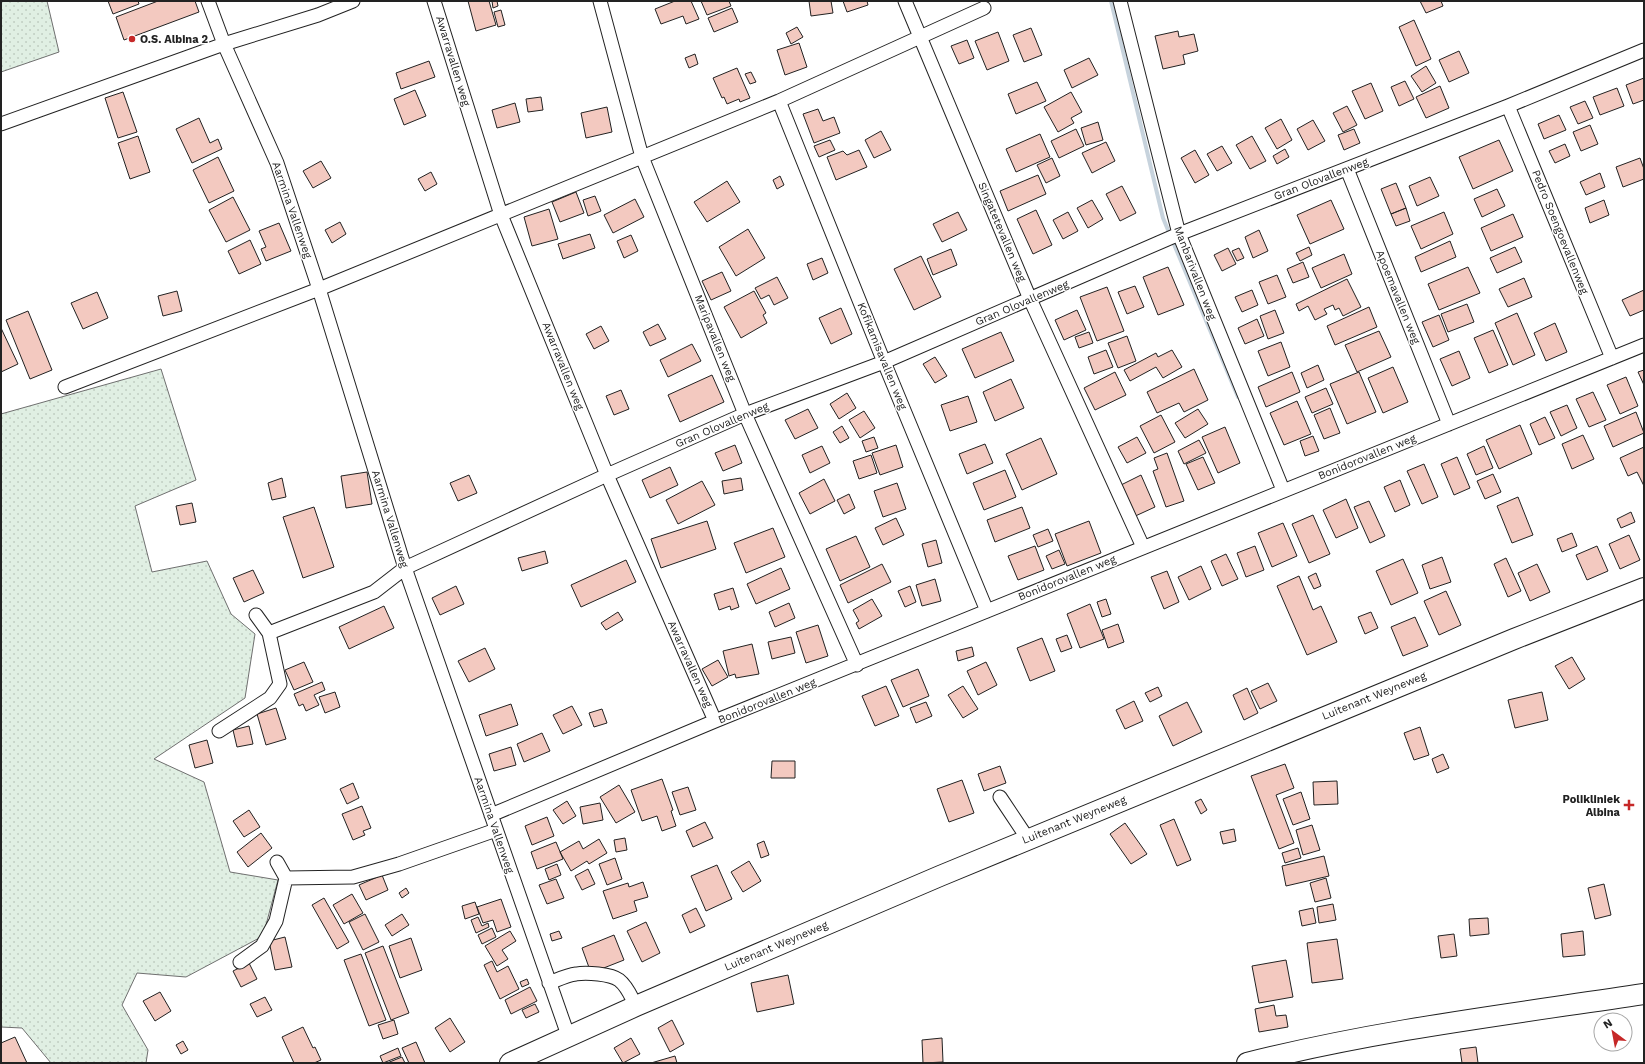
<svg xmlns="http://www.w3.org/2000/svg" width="1645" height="1064" viewBox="0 0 1645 1064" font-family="'Work Sans',sans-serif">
	<defs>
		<pattern id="grass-dots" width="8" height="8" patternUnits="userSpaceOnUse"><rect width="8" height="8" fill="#e0efe3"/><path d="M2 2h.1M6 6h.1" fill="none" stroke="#c0cdc2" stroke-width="1.8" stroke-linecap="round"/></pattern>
	</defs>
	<rect width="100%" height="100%" fill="#fff"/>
	<path fill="url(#grass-dots)" stroke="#6f6f6f" d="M1 1H47L59 52 1 72Z
		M161 369 196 480 135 506 152 572 207 561 231 614 255 634 245 698 154 759 204 782 230 872 278 880 263 936 186 977 137 973 122 1005 148 1050 146 1063H51L22 1028 1 1027V414Z"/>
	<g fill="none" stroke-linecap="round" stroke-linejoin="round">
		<path stroke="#c7d3dd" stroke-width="4" d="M1111 1 1163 218 1238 397"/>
	</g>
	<path fill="#f3c9c0" stroke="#222" d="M108 1H138L139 4 113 14Z
		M158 1H195L199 12 124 40 116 17Z
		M468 1H489L496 25 476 31Z
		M492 1H497L498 6 493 8Z
		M675 1H691L699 19 686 24 683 16 661 24 655 9Z
		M701 1H729L731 6 707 15Z
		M809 1H831L833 13 811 16Z
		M843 1H867L868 5 847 12Z
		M1420 1H1441L1443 6 1426 13Z
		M732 8 738 22 714 32 708 18Z
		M501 10 505 25 498 27 494 12Z
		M1414 20 1431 59 1416 66 1399 27Z
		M797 27 803 37 791 44 786 33Z
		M1031 28 1042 55 1024 62 1013 35Z
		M1178 31 1179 37 1194 34 1198 51 1183 55 1185 64 1163 69 1155 36Z
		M998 32 1009 61 987 70 975 41Z
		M967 40 974 58 959 64 951 46Z
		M799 43 807 67 785 75 777 50Z
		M1459 51 1469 73 1449 82 1439 60Z
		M695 54 698 64 689 68 685 58Z
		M1089 58 1098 75 1072 88 1064 70Z
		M429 61 435 77 401 89 396 73Z
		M1426 66 1436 83 1422 92 1411 76Z
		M737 68 750 98 740 102 739 99 727 104 724 97 722 98 713 78Z
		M751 72 756 82 750 84 745 74Z
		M1644 78V100L1633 104 1626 85Z
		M1405 81 1414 99 1399 106 1391 87Z
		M1037 82 1046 101 1016 114 1008 94Z
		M1371 83 1383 111 1365 119 1352 91Z
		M1440 86 1449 108 1426 118 1416 97Z
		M1617 88 1624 106 1600 115 1593 97Z
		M415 90 426 116 404 125 394 99Z
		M123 92 137 132 118 138 105 98Z
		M1071 92 1082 112 1071 118 1074 123 1058 132 1044 107Z
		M541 97 543 110 528 112 526 99Z
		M1585 101 1593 118 1578 124 1570 107Z
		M515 103 520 122 497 128 492 110Z
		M1347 106 1357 125 1343 132 1333 113Z
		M607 107 612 132 586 138 581 113Z
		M818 109 823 121 834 117 840 133 814 143 803 114Z
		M1559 115 1566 130 1544 139 1538 124Z
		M199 118 210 143 218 139 222 149 192 163 176 129Z
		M1281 119 1292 140 1277 149 1265 128Z
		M1313 120 1325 141 1308 150 1297 129Z
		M1098 122 1103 140 1086 145 1081 128Z
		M1590 125 1598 144 1581 151 1573 132Z
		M1076 129 1084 146 1059 158 1051 141Z
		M1354 129 1360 143 1344 150 1338 135Z
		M881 131 891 150 874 158 865 140Z
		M1040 134 1050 157 1016 172 1006 149Z
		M138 136 150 172 130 179 118 143Z
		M1252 136 1266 161 1250 169 1236 145Z
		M830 140 835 150 819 157 814 146Z
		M1499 140 1513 171 1473 189 1459 157Z
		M1106 142 1115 161 1092 173 1082 153Z
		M1565 144 1570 156 1555 163 1549 151Z
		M1222 146 1232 163 1217 171 1207 154Z
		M1285 149 1289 157 1277 164 1273 156Z
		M859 150 867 167 836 180 827 157 843 151 847 155Z
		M1195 150 1209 175 1195 183 1181 158Z
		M218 157 234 191 209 203 193 170Z
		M1052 158 1060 176 1046 183 1037 165Z
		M1640 158 1644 169V179L1623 187 1616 167Z
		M321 161 331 178 313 188 303 171Z
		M431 172 437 184 425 191 418 179Z
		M1600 173 1605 187 1586 195 1580 182Z
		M1038 175 1046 194 1008 211 1000 191Z
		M780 176 784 185 777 189 773 180Z
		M1430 177 1439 196 1417 206 1409 186Z
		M727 181 740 202 707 222 694 202Z
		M1396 183 1406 208 1391 214 1381 189Z
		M1122 186 1136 213 1120 221 1106 194Z
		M1497 189 1505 206 1482 217 1474 199Z
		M576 192 584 213 560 222 552 202Z
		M595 196 601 211 588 216 583 200Z
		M233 197 250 230 226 242 209 210Z
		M635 199 644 217 613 233 604 215Z
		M1092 200 1103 219 1088 228 1077 208Z
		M1331 200 1344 229 1310 244 1297 215Z
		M1604 200 1609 215 1590 223 1585 208Z
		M1406 208 1410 221 1396 226 1391 214Z
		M549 209 558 239 532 246 524 217Z
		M1036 210 1052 245 1033 254 1017 219Z
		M958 212 967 230 942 242 933 224Z
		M1068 212 1078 231 1063 239 1053 220Z
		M1444 212 1453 234 1421 249 1411 226Z
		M1513 214 1523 237 1491 251 1481 228Z
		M340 222 346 234 332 243 325 230Z
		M279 223 291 251 266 261 261 249 266 247 259 231Z
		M748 229 765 258 736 276 719 247Z
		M1259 230 1268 251 1253 258 1245 237Z
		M590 234 595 248 563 259 558 244Z
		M631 235 638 251 624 258 617 241Z
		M250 240 261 264 239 274 228 251Z
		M1450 241 1456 257 1421 272 1415 257Z
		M1309 247 1312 255 1300 261 1296 253Z
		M1515 247 1522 262 1497 273 1490 258Z
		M1228 248 1236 264 1222 271 1214 255Z
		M1239 248 1244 258 1237 261 1232 251Z
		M951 249 957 265 933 275 927 259Z
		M1344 254 1352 274 1321 288 1312 268Z
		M921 256 941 297 914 310 894 269Z
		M822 258 828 273 813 280 807 264Z
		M1303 262 1309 277 1293 283 1287 269Z
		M1168 267 1184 305 1158 315 1143 277Z
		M1468 267 1480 293 1439 310 1428 284Z
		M722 272 731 291 711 300 702 281Z
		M1277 275 1286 297 1268 304 1259 282Z
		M777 277 788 298 774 305 769 295 761 299 755 288Z
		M1524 278 1532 297 1508 307 1499 289Z
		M1347 279 1361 307 1343 316 1339 308 1335 310 1333 305 1324 309 1327 314 1315 320 1308 306 1299 311 1296 304Z
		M1135 286 1144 307 1127 314 1118 292Z
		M1107 287 1124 331 1097 341 1080 297Z
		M1252 290 1258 305 1242 312 1235 297Z
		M1644 290V310L1630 316 1622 300Z
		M177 291 182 311 163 316 158 296Z
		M754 291 766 313 763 315 767 323 741 338 724 307Z
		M97 292 108 318 83 329 71 303Z
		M1467 304 1474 322 1448 332 1441 314Z
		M1369 307 1377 327 1335 345 1327 326Z
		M841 308 852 334 831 344 819 318Z
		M1077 310 1086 330 1064 340 1055 320Z
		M1275 310 1284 333 1268 339 1260 316Z
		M28 311 52 370 30 379 6 320Z
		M1517 313 1535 355 1513 365 1495 323Z
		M1439 315 1449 340 1433 347 1422 322Z
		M1257 319 1264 336 1245 344 1238 328Z
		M1555 323 1567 352 1546 361 1534 333Z
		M658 324 666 339 650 346 643 332Z
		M601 326 609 341 594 349 586 334Z
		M1 328 18 364 1 372Z
		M1493 330 1508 365 1489 373 1474 338Z
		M1379 331 1391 357 1357 372 1345 345Z
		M1001 332 1014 361 975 378 962 349Z
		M1089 332 1093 343 1079 348 1075 337Z
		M1127 336 1136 361 1118 368 1108 343Z
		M1281 342 1290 367 1268 376 1258 351Z
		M692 344 701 361 668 377 660 360Z
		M1106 350 1113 367 1094 374 1088 357Z
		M1172 350 1182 367 1163 378 1156 367 1130 381 1124 370 1156 353 1158 357Z
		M1459 351 1470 378 1452 386 1440 359Z
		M935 357 947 376 935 383 923 364Z
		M1318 365 1324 380 1307 388 1301 373Z
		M1393 367 1408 402 1383 413 1368 378Z
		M1194 369 1208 400 1184 412 1179 403 1157 413 1147 392Z
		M1644 370V385L1638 372Z
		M1115 372 1126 395 1095 410 1084 388Z
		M1292 372 1300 392 1266 407 1258 387Z
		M1359 372 1376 412 1347 424 1330 384Z
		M712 375 724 402 680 422 668 395Z
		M1626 377 1638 406 1620 414 1607 385Z
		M1011 379 1024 408 995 421 983 392Z
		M1326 388 1333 404 1312 413 1305 397Z
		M621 390 629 409 614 415 606 396Z
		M1593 392 1606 420 1589 427 1576 399Z
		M847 393 856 408 839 419 830 404Z
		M968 396 977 422 950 431 941 405Z
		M1297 401 1311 434 1284 445 1270 413Z
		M1567 405 1577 428 1561 436 1550 412Z
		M1330 408 1340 433 1324 439 1314 415Z
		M808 409 818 428 795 439 785 420Z
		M1198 409 1208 424 1185 438 1175 423Z
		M864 411 875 428 860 438 849 420Z
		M1636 412 1644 433 1613 447 1604 426Z
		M1161 415 1175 442 1154 453 1140 426Z
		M1545 417 1555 438 1539 445 1530 424Z
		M1520 425 1532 454 1499 469 1486 440Z
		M842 426 849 438 840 443 833 432Z
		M1225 427 1240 463 1218 473 1202 437Z
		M1583 435 1594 459 1572 469 1562 444Z
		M1313 436 1319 451 1305 456 1300 441Z
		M874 437 878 448 866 452 862 441Z
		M1137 437 1146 453 1127 463 1118 447Z
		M1041 438 1057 474 1022 490 1006 454Z
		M1199 440 1206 453 1184 464 1178 451Z
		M985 444 993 463 967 474 959 454Z
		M735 445 742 463 723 471 715 453Z
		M896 445 903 467 880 475 872 453Z
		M822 446 830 463 810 473 802 455Z
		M1484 446 1493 468 1476 475 1467 454Z
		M1644 447V486L1637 472 1628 476 1620 458Z
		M1167 453 1184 501 1166 507 1153 471 1158 469 1154 458Z
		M871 455 877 473 859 479 853 461Z
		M1203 457 1215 483 1198 490 1186 464Z
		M1457 457 1470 488 1454 495 1441 464Z
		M1424 464 1438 497 1422 504 1407 471Z
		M670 467 678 485 650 498 642 480Z
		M1005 470 1016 497 984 510 973 483Z
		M367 472 372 504 346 508 341 476Z
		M1493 474 1501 492 1485 499 1477 481Z
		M469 475 477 493 458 501 450 483Z
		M1141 475 1155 507 1131 518 1117 487Z
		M282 478 286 497 272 500 268 483Z
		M741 478 743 490 724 494 722 481Z
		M824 479 835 501 810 514 799 493Z
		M1400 480 1410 505 1395 512 1384 487Z
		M702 481 715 505 678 524 666 500Z
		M897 483 906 509 883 517 874 491Z
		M849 494 855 508 844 514 837 500Z
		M1518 497 1533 535 1512 543 1497 506Z
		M1346 499 1358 528 1336 538 1323 510Z
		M1369 501 1385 536 1370 543 1354 507Z
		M192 503 196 522 180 525 176 506Z
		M314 507 334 567 303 578 283 517Z
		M1022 507 1030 528 995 542 987 520Z
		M1631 512 1635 522 1621 528 1617 519Z
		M1313 515 1330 554 1309 563 1292 524Z
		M896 518 904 535 883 545 875 528Z
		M707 521 716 549 661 568 651 539Z
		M1089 521 1101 553 1067 566 1055 534Z
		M1283 523 1297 556 1272 567 1258 533Z
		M773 528 785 557 746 573 734 543Z
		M1048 529 1053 541 1038 547 1033 535Z
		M1572 533 1577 546 1562 552 1557 539Z
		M1629 535 1640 560 1620 569 1609 544Z
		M856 536 870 567 840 581 826 549Z
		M936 540 942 563 928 567 922 544Z
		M1035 546 1044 570 1018 580 1008 556Z
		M1255 546 1264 570 1246 577 1237 553Z
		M1597 546 1608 571 1587 580 1576 555Z
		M1059 550 1065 564 1052 569 1046 556Z
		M545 551 548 563 522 571 518 558Z
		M1226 554 1238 579 1222 586 1211 561Z
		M1442 557 1451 582 1430 589 1422 565Z
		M1506 558 1521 591 1508 597 1494 564Z
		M1403 559 1418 593 1391 605 1376 571Z
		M626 560 636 582 581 607 571 585Z
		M882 564 891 582 848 603 840 585Z
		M1537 564 1550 592 1530 601 1518 573Z
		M1201 566 1211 589 1189 600 1178 577Z
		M781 568 790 589 756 604 747 584Z
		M253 570 264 593 244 602 233 578Z
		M1167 571 1179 602 1164 609 1151 577Z
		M1316 573 1321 586 1314 589 1308 577Z
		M1299 576 1313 610 1321 606 1337 642 1307 655 1277 586Z
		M935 579 941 601 922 606 916 585Z
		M456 586 464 604 440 615 432 598Z
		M910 586 916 602 905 607 898 591Z
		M733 588 739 607 731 610 730 606 719 610 714 594Z
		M1446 591 1461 625 1439 635 1424 601Z
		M872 599 882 616 859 629 856 623 859 621 853 610Z
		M1106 599 1111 614 1102 617 1097 602Z
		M789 603 795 618 775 627 769 612Z
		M1090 604 1104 639 1080 648 1067 614Z
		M384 606 394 628 349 649 339 627Z
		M618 612 623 620 606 630 601 623Z
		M1371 612 1378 628 1365 634 1358 617Z
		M1415 617 1428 646 1403 656 1391 627Z
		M1118 624 1124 642 1108 648 1102 630Z
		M818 625 828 656 806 663 796 632Z
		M1067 635 1072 648 1061 652 1056 639Z
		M791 637 795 653 772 659 768 642Z
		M1042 638 1055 671 1030 681 1017 648Z
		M752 644 759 674 736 678 735 674 729 676 723 651Z
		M972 647 974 656 958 661 956 651Z
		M485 648 495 669 469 682 458 661Z
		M1572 657 1585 679 1569 689 1555 666Z
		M718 660 728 677 712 686 702 669Z
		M304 662 313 682 294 690 285 670Z
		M986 662 997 685 978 695 967 671Z
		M918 669 929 696 903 707 891 680Z
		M322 682 325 690 314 695 319 705 306 711 303 704 299 706 294 694Z
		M1268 683 1277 701 1260 709 1251 691Z
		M886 686 899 716 875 726 862 696Z
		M963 686 978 709 963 718 948 695Z
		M1158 687 1162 696 1150 702 1145 693Z
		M1247 688 1258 713 1244 720 1233 695Z
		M335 692 340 707 325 713 319 697Z
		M1542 692 1548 720 1515 728 1508 700Z
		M1134 701 1143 721 1125 729 1116 710Z
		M926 702 932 716 916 723 910 708Z
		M1187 702 1202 732 1173 746 1159 716Z
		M511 704 518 725 486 736 479 715Z
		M572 706 582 725 563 734 553 715Z
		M276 708 286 739 266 745 257 714Z
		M602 709 607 723 594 727 589 713Z
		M249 726 253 744 237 747 233 730Z
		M1420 727 1429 755 1414 760 1404 733Z
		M542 733 550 751 524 762 517 744Z
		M207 740 213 763 195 768 189 745Z
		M511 747 516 765 494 771 489 754Z
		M1443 754 1449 768 1437 773 1432 759Z
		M772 761H795V778H771Z
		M1285 764 1294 788 1276 795 1294 843 1279 849 1251 776Z
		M1000 766 1006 783 984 791 978 774Z
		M662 779 673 810 671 811 676 826 662 831 657 816 642 821 631 790Z
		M962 780 974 813 949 822 937 789Z
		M1337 781 1338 804 1314 805 1313 782Z
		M353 783 359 798 347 804 340 789Z
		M619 785 635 812 616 823 600 797Z
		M688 787 696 810 680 815 672 792Z
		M1301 792 1310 819 1293 825 1283 799Z
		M1201 799 1207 810 1201 814 1195 802Z
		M567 801 576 816 563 824 553 810Z
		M600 803 603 820 583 824 580 807Z
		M362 806 371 828 363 831 365 835 353 840 342 814Z
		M249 810 260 827 244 837 233 821Z
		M547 817 554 836 532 845 525 826Z
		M1174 819 1191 860 1177 866 1160 825Z
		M705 822 713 838 693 847 686 831Z
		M1125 823 1147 854 1131 864 1110 834Z
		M1312 825 1320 850 1303 855 1296 830Z
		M1234 829 1236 841 1223 844 1220 832Z
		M261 833 272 848 248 867 237 852Z
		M625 838 627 850 616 852 614 840Z
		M599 839 607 853 589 864 587 861 571 871 560 852 579 841 583 849Z
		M764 841 769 855 761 858 757 844Z
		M556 842 563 859 537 869 531 852Z
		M1298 848 1301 858 1285 863 1282 853Z
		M1324 856 1329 876 1286 886 1282 866Z
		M615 858 622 879 607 885 599 864Z
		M749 861 761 881 743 892 731 872Z
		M557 864 561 875 549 880 545 869Z
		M717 865 732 899 706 911 691 876Z
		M588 869 595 884 582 890 575 876Z
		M382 875 388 890 366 900 359 885Z
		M1326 878 1331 898 1315 902 1310 883Z
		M556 879 564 898 547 904 539 885Z
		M643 882 648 897 634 901 637 911 613 919 603 891 628 883 629 887Z
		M1604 884 1611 915 1595 919 1588 888Z
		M406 888 409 893 402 898 399 893Z
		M352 894 363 913 344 924 333 905Z
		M324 898 349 942 337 949 312 905Z
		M501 899 511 927 497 932 493 920 483 923 477 907Z
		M475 902 479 914 465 919 462 906Z
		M1333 904 1336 920 1319 923 1317 907Z
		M696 908 705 926 690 933 682 915Z
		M1313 908 1316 923 1302 926 1299 911Z
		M365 914 379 942 363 950 349 922Z
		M402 914 409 925 392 936 385 925Z
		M478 917 482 926 488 923 489 927 476 933 471 920Z
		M1488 918 1489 934 1470 936 1469 919Z
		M646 922 660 953 642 962 627 931Z
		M492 928 496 937 482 944 478 935Z
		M510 931 516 941 502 950 508 959 497 966 485 946Z
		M559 931 562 938 552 941 550 934Z
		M1583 931 1585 955 1563 957 1561 934Z
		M1454 934 1457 956 1441 958 1438 936Z
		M614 935 624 960 591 973 582 948Z
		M285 937 292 967 275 970 269 941Z
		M411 938 422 970 400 978 389 946Z
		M1337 939 1343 979 1312 983 1307 943Z
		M383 946 409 1013 391 1020 365 953Z
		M361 954 386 1020 369 1026 344 960Z
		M1286 960 1293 997 1259 1003 1252 966Z
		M492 961 497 972 508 966 519 989 500 999 484 965Z
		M249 963 257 979 241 987 233 971Z
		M788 975 794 1004 757 1012 751 983Z
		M527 979 529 984 522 987 520 982Z
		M530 987 537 1001 511 1014 505 1000Z
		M160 992 171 1011 155 1021 143 1001Z
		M265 997 272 1010 257 1017 250 1004Z
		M535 1004 539 1012 526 1018 522 1010Z
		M1274 1005 1276 1016 1286 1015 1288 1027 1259 1032 1255 1009Z
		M450 1018 465 1042 450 1052 435 1028Z
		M394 1020 398 1034 383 1039 378 1025Z
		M672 1020 684 1044 670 1052 658 1028Z
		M303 1027 313 1048 315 1047 321 1060 314 1063H294L282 1037Z
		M15 1037 27 1063H1V1043Z
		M631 1038 640 1054 623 1063 614 1048Z
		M942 1038 943 1062 923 1063 922 1040Z
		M183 1041 188 1050 181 1054 176 1045Z
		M416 1042 425 1063H409L402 1048Z
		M1476 1047 1478 1063H1462L1460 1049Z
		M398 1048 401 1056 383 1063 380 1056Z
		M675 1056 677 1063H651Z
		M402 1057 405 1063H387Z"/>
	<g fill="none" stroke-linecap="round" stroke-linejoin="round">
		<defs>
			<path id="minor" d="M208 1 224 44 277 163 319 289 405 568 569 1038
				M434 1 501 215 607 475 715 721
				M600 1 642 157 745 414 857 665
				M905 1 1030 299 1143 547
				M1120 1 1179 234 1283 490
				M779 101 884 362 987 611
				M1508 106 1612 358
				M1 124 224 44 318 15 353 1
				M1347 169 1449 424
				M65 387 319 289 779 101 984 8
				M256 615 269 633 374 592 405 568 607 475 745 414 884 362 1179 234 1508 106 1644 50
				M219 731 270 698 280 684 269 633
				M1000 797 1028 839
				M491 815 715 721 1644 345
				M277 862 286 878 353 877 399 864 496 830
				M240 962 262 946 276 921 286 878
				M549 983C557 980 567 975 576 974 586 972 611 974 619 980 628 987 631 997 636 1006"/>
			<path id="primary" d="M510 1063 636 1006 940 876 1514 639 1644 588
				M1247 1063C1377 1030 1512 1014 1644 994"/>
		</defs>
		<use href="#minor" stroke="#222" stroke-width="15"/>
		<use href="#primary" stroke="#222" stroke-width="22"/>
		<use href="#minor" stroke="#fff" stroke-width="13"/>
		<use href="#primary" stroke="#fff" stroke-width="20"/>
	</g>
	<g fill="#c62828" stroke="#fff" stroke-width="1.5">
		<circle cx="132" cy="39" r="4"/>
		<path d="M1627 799h4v4h4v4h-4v4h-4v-4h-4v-4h4z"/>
	</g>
	<g text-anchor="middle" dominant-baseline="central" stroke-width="3" stroke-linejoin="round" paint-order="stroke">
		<g font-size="11" font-weight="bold" fill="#222" stroke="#fff" text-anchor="start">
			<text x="140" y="39">O.S. Albina 2</text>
			<text x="1620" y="799" text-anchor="end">Polikliniek<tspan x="1620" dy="13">Albina</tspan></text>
		</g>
		<g font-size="11" fill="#222" stroke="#fff">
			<text transform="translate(453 61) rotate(73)">Awarravallen weg</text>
			<text transform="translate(1321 179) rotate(-21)">Gran Olovallenweg</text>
			<text transform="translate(292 210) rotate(71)">Aarmina Vallenweg</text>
			<text transform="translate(1002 232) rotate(67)">Singatetevallen weg</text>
			<text transform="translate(1560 232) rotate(68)">Pedro Soengoevallenweg</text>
			<text transform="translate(1195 273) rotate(69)">Manbarivallen weg</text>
			<text transform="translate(1398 297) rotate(68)">Apoemavallen weg</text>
			<text transform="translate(1022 303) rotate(-23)">Gran Olovallenweg</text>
			<text transform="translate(715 338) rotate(68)">Maripavallen weg</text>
			<text transform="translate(882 356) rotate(68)">Kofikamisavallen weg</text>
			<text transform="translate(563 366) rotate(68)">Awarravallen weg</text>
			<text transform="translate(722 425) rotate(-23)">Gran Olovallenweg</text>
			<text transform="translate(1367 457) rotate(-22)">Bonidorovallen weg</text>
			<text transform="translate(390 519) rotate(73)">Aarmina Vallenweg</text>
			<text transform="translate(1067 578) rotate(-22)">Bonidorovallen weg</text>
			<text transform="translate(690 664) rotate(66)">Awarravallen weg</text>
			<text transform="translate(1374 696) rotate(-22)">Luitenant Weyneweg</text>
			<text transform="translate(767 701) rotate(-22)">Bonidorovallen weg</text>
			<text transform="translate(1074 820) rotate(-22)">Luitenant Weyneweg</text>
			<text transform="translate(494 825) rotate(71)">Aarmina Vallenweg</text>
			<text transform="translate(776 946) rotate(-23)">Luitenant Weyneweg</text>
		</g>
	</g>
	<rect width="1645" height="1064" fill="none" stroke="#222222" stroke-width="4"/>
	<g transform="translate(1613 1032) rotate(328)"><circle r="19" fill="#ffffff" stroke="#a7a7a7"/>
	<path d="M0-3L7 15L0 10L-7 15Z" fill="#c62828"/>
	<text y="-6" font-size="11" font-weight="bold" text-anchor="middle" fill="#222222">N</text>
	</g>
</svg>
